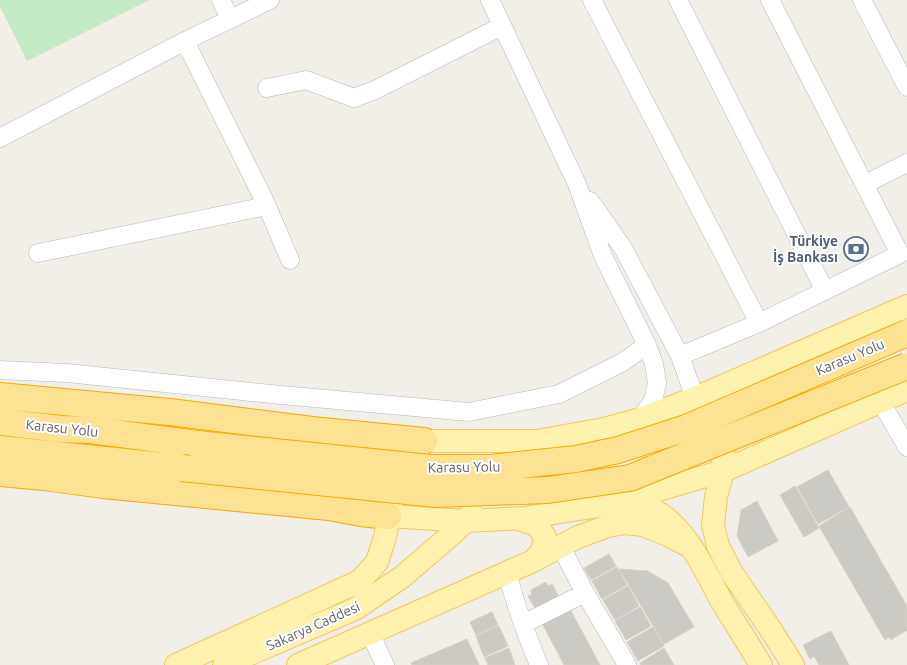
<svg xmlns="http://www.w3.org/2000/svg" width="907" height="665" viewBox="0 0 907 665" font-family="Ubuntu,sans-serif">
	<rect width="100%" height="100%" fill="#f1efe8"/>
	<path fill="#c5e8c5" d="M0 0H149L27 61 0 7Z"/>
	<path fill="#cccac5" stroke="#d6d1c6" d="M828 470 849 507 818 524 797 487Z
		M795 486 819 528 804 537 780 495Z
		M757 501 778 541 748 557 737 536 741 510Z
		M850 507 907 606V630L891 640 889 637 885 640 819 526Z
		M609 554 616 566 591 580 584 568Z
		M617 567 627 585 602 599 592 581Z
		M619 569 648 571 668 583 694 627 664 644Z
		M546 582 548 586 552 584 559 597 536 610 528 596 532 594 531 590Z
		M628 586 639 606 615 620 603 600Z
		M640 607 651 626 626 640 615 621Z
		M570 609 600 665H564L542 623Z
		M492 612 498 625 476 635 470 622Z
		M499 626 508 646 484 657 476 636Z
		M653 627 664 646 638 661 627 642Z
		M831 631 849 665H819L814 656 810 659 803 645Z
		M467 639 479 665H412L411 663Z
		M509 648 515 665H488L485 658Z
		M664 648 674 665H641L640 663Z"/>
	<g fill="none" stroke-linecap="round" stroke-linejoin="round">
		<defs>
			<path id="minor" d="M221 0 230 19
				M490 0 577 184 603 256 647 345 654 364 657 383 653 401 640 419
				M592 0 759 323
				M678 0 825 291
				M862 0 907 87
				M185 41 267 206 290 260
				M267 88 306 80 354 98 375 90 502 26
				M0 138 185 41 270 0
				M865 184 907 163
				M590 201 623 248 680 356 695 398
				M38 253 267 206
				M680 356 759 323 900 254 770 0
				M0 370 67 373 281 395 469 412 559 394 623 362 647 345
				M881 402 907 447
				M561 547 585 593 627 665
				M507 572C515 604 526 634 539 665
				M523 624 585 593
				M370 633 385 665"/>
			<path id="major" d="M695 398 907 306
				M413 455 424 441H537L604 429 640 419 695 398 724 429 723 471 716 497 713 525 718 546 732 573 769 627 793 665
				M622 505C635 505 649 505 659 513 689 533 704 569 721 600 734 622 748 643 761 665
				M388 516 466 521 523 518 611 504 723 471 907 390
				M519 519 537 525 545 537 542 551 533 561
				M176 665 360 581 377 562 385 537 392 498
				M224 665 355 609 402 577 451 535 466 521 472 513
				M298 665 533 561 578 537 608 526 624 523 643 525 670 536 691 547"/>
			<path id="highway" d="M0 396 170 412 312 430 424 441
				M0 422 61 429 90 430 197 444
				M0 449 182 468
				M0 473 44 477 103 485 329 507 361 513 388 516"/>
		</defs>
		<use href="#minor" stroke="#b5b8bc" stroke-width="19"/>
		<use href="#major" stroke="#f2c960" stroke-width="24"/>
		<use href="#highway" stroke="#f9ab00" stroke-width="28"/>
		<use href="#minor" stroke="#fff" stroke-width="18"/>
		<use href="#major" stroke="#fff2af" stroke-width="22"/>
		<use href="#highway" stroke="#fde293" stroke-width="26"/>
		<defs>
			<path id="highway-bridge" d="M197 444 430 468H490L576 459 618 450 686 428 907 333
				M182 468 436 494 548 490 630 478 907 366"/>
		</defs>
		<use href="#highway-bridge" stroke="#f9ab00" stroke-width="28" stroke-linecap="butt"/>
		<use href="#highway-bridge" stroke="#fde293" stroke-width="26"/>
	</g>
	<defs>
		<symbol id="bank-ring" viewBox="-11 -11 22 22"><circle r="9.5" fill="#fff" stroke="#5c6f8a" stroke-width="1.5"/><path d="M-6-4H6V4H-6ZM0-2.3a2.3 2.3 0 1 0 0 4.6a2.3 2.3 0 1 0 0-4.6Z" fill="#5c6f8a"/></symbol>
	</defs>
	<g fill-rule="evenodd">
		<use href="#bank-ring" x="842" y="235" width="28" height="28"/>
	</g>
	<g text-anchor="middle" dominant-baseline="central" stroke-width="4" stroke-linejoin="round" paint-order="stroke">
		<g font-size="14" font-weight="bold" fill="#4e5e75" stroke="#fff" text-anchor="end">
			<text x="838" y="241">Türkiye<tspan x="838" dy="16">İş Bankası</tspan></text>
		</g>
		<g font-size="14" fill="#5f6368" stroke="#fff">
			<text transform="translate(850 357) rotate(-23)">Karasu Yolu</text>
			<text transform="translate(62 428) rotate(6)">Karasu Yolu</text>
			<text transform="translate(464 467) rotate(-1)">Karasu Yolu</text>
			<text transform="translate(313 626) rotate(-24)">Sakarya Caddesi</text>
		</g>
	</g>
</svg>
